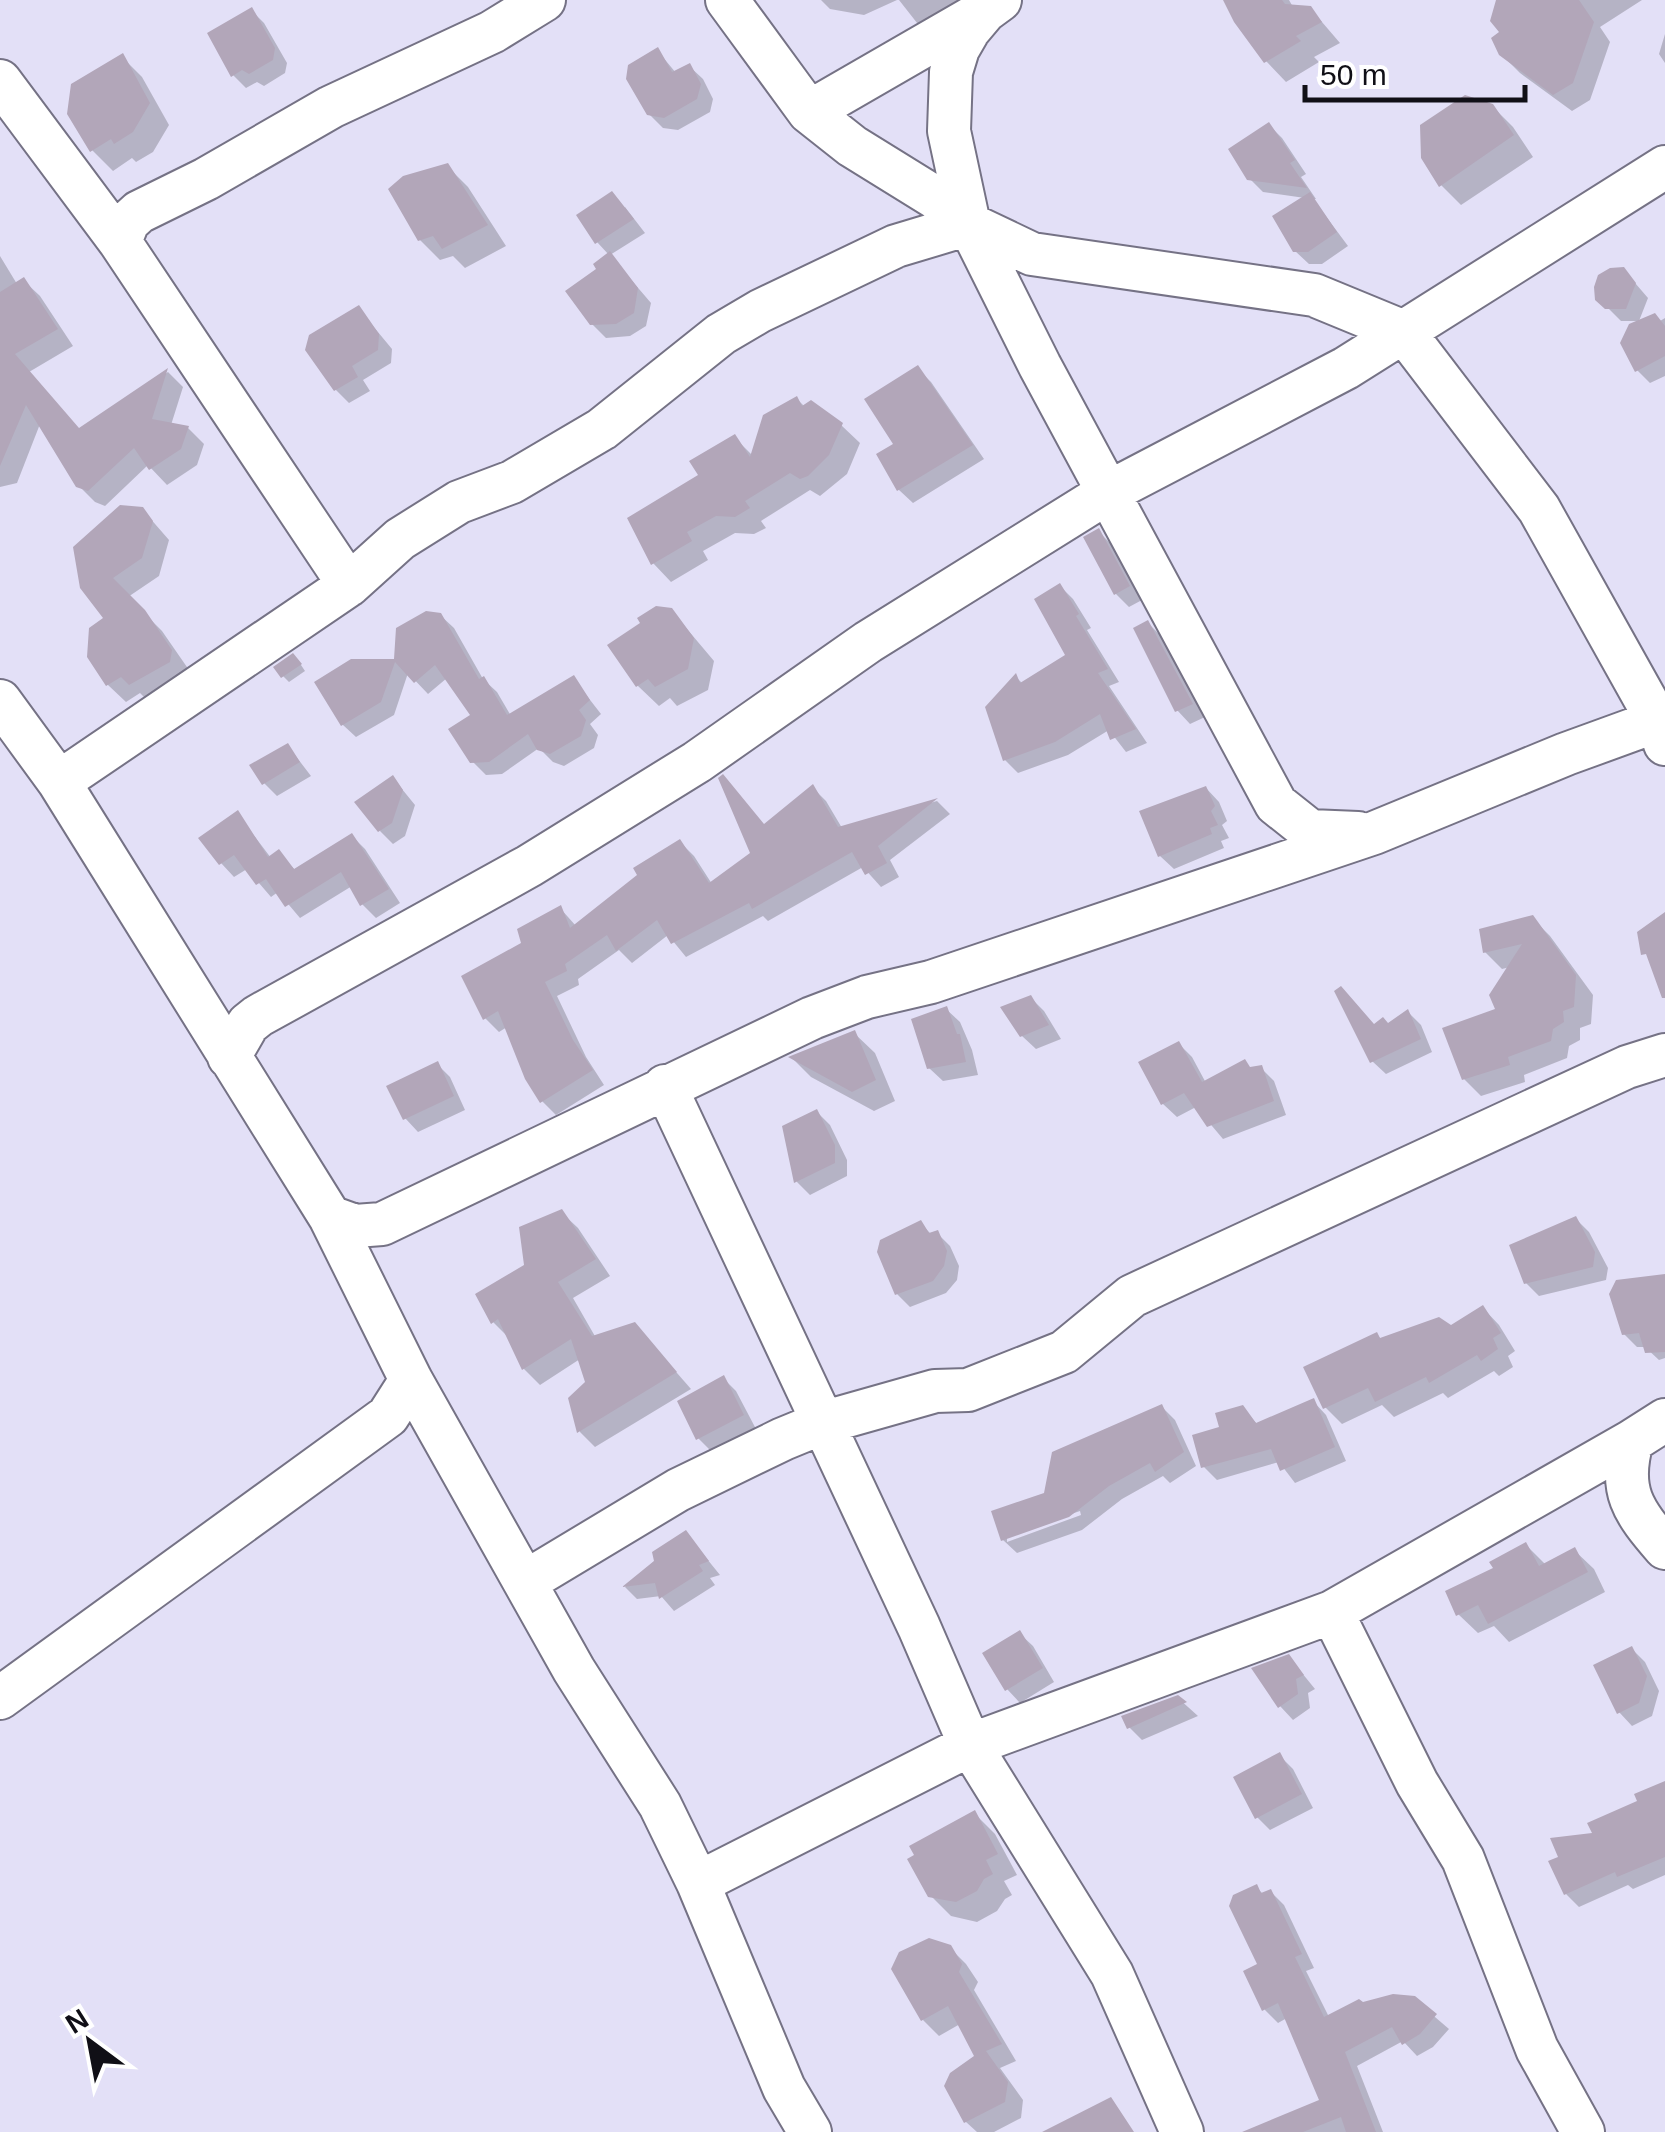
<svg xmlns="http://www.w3.org/2000/svg" width="1665" height="2132" viewBox="0 0 1665 2132" font-family="Helvetica,sans-serif">
	<rect width="100%" height="100%" fill="#e3e0f7"/>
	<path fill="#0003" fill-rule="evenodd" d="M821 0H897L864 15 830 9Z
		M899 0H969L921 28Z
		M1226 0H1289L1293 7 1310 8 1340 43 1314 57 1319 62 1286 82 1266 61Z
		M1499 0H1642L1600 27 1610 42 1590 100 1572 111 1520 73 1501 54Z
		M251 10 264 23 287 63 285 73 264 86 257 82 246 88 233 75Z
		M1665 34V63L1659 54Z
		M657 50 676 73 689 66 703 79 713 99 710 112 678 130 663 128 649 114Z
		M122 57 142 77 169 125 153 152 136 162 132 158 113 171 92 150Z
		M1492 106 1513 127 1533 157 1461 205 1441 185Z
		M1269 125 1282 138 1306 174 1301 177 1316 199H1313L1348 246 1322 264H1309L1295 251 1305 198 1263 192 1249 178Z
		M447 166 468 187 506 246 465 268 453 256 440 260 420 240Z
		M625 207 645 233 610 255 651 303 646 326 630 336 606 338 592 324 609 255 597 242Z
		M0 256 17 284 23 280 40 296 73 346 29 372 80 431 168 372 183 387 171 425 188 428 204 444 197 465 167 485 148 465 105 506 95 502 78 485 40 424 17 483 0 487Z
		M1623 269 1648 298 1639 321H1621L1598 298Z
		M358 308 392 349 391 363 363 380 370 391 349 403 335 389Z
		M1665 318V376L1650 383 1637 370 1660 321Z
		M918 369 931 382 984 459 913 503 899 490 880 455 896 445Z
		M797 399 805 407 841 425 860 443 847 474 820 496 810 490 761 521 766 528 754 534 735 533 703 551 708 560 671 582 653 563 701 476 734 437 753 456Z
		M142 509 169 540 159 576 128 597 162 631 189 670 148 701 140 693 126 702 108 685 90 656 107 619 76 548Z
		M1098 531 1111 544 1142 600 1129 607 1116 594Z
		M1060 586 1073 599 1091 628 1087 630 1119 682 1109 686 1147 743 1126 752 1109 730 1068 755 1018 773 1005 760 1016 677 1023 684 1069 655Z
		M671 610 714 661 708 690 677 706 670 698 659 706 638 686 611 646Z
		M440 615 454 628 483 679 497 692 511 716 573 678 601 714 590 724 598 735 594 748 564 766 553 762 539 748 502 774 486 775 472 761 473 716 447 678 428 694 408 673 394 715 356 737 343 725 318 683 397 661Z
		M1148 623 1161 636 1205 717 1190 724 1177 710Z
		M299 662 305 671 289 682 283 676Z
		M288 746 311 776 277 796 264 783Z
		M393 778 415 805 405 836 393 844 380 831Z
		M813 788 826 801 842 828 937 801 950 814 890 860 899 877 881 887 863 867 768 921 763 916 686 957 668 935 632 963 619 950 578 979 579 985 557 996 586 1057 604 1085 556 1115 542 1101 507 1027 499 1032 485 1018 524 945 560 908 576 926 680 842 694 856 712 884 753 854 765 826Z
		M1206 788 1219 802 1227 821 1222 825 1229 838 1221 841 1224 848 1174 869 1160 856Z
		M237 813 271 858 279 853 296 871 352 836 365 849 400 903 376 918 362 904 352 886 300 918 278 892 271 897 247 869 234 877 221 863Z
		M1532 918 1550 936 1593 995 1591 1024 1580 1028V1040L1569 1046 1567 1058 1524 1075 1525 1082 1481 1096 1464 1079 1499 1011 1510 967 1502 969 1485 952Z
		M1031 998 1044 1011 1061 1039 1036 1049 1022 1036Z
		M946 1009 960 1022 972 1050 978 1075 943 1081 929 1068Z
		M1408 1012 1421 1025 1432 1052 1386 1074 1372 1061 1375 1027 1388 1026Z
		M854 1033 875 1053 895 1101 874 1111 811 1077 792 1058Z
		M1179 1044 1192 1057 1206 1083 1261 1068 1274 1081 1286 1115 1223 1139 1196 1107 1177 1117 1163 1104 1142 1063Z
		M437 1064 450 1077 465 1110 418 1132 405 1118Z
		M817 1112 830 1125 847 1160V1176L810 1195 797 1182 785 1127Z
		M561 1212 578 1228 610 1276 573 1298 596 1338 635 1325 691 1389 595 1447 580 1432 571 1399 588 1383 580 1359 540 1385 524 1369 509 1338 493 1322Z
		M1576 1219 1589 1232 1608 1268 1606 1280 1539 1296 1526 1283Z
		M920 1223 932 1235 937 1233 950 1246 959 1266 957 1280 946 1293 910 1307 897 1294Z
		M1665 1281V1358L1659 1360 1645 1347H1637L1624 1334Z
		M1483 1308 1499 1325 1515 1351 1508 1356 1513 1367 1499 1376 1494 1371 1448 1398 1443 1393 1394 1417 1382 1405 1342 1424 1325 1407 1377 1335 1382 1340 1451 1328Z
		M723 1378 736 1391 756 1429 711 1451 698 1438Z
		M1313 1401 1326 1415 1346 1461 1295 1483 1279 1462 1217 1480 1203 1466 1222 1429 1242 1408 1258 1425Z
		M1162 1407 1175 1420 1196 1466 1170 1483 1163 1476 1122 1499 1082 1530 1017 1553 1003 1540 1046 1495ZM1080 1511 1081 1515 1007 1542V1536Z
		M686 1533 720 1575 710 1578 715 1585 674 1611 661 1596 637 1599 625 1587Z
		M1526 1545 1546 1565 1574 1550 1594 1569 1605 1592 1509 1642 1494 1626 1478 1633 1458 1614 1496 1570Z
		M1019 1633 1033 1646 1054 1682 1020 1703 1007 1689Z
		M1632 1649 1645 1662 1659 1691 1652 1716 1632 1726 1619 1712Z
		M1289 1657 1315 1689 1308 1693 1310 1708 1293 1720 1280 1706Z
		M1178 1698 1198 1716 1142 1740 1129 1727Z
		M1279 1755 1293 1769 1313 1808 1270 1830 1257 1817Z
		M1665 1784V1875L1633 1889 1628 1885 1579 1907 1566 1894 1596 1835Z
		M974 1813 995 1834 1017 1875 1004 1881 1012 1895 1005 1899 997 1911 977 1922 951 1916 930 1895Z
		M1256 1887 1264 1895 1271 1892 1284 1905 1314 1968 1306 1971 1329 2017 1363 2004 1414 1999 1449 2029 1433 2047 1417 2056 1403 2041 1357 2066 1383 2132H1288L1323 2102 1287 2018 1278 2023 1265 2010Z
		M949 1947 966 1964 978 1982 974 1990 1016 2061 1000 2068 1023 2100 1021 2118 994 2132H977L966 2122 977 2057 960 2024 939 2036 923 2020Z"/>
	<path fill="#b2a6b9" d="M1223 0H1282L1285 4 1311 6 1322 22 1296 36 1301 41 1264 63 1234 22Z
		M1496 0H1579L1594 22 1573 83 1553 95 1499 55 1491 38 1499 32 1490 21Z
		M252 7 275 48 273 60 249 74 242 70 231 77 207 33Z
		M658 47 672 72 690 63 701 84 697 99 664 118 647 115 626 79 628 65Z
		M123 53 150 103 133 132 114 144 111 139 90 152 67 114 71 84Z
		M1465 95 1493 104 1514 135 1439 187 1421 158 1420 125Z
		M1269 122 1295 160 1290 163 1307 188 1247 180 1228 149Z
		M448 163 488 225 442 249 433 236 418 241 388 189 403 176Z
		M612 191 634 219 595 244 576 215Z
		M1310 192 1337 232 1308 252H1293L1272 216Z
		M610 251 638 288 634 313 616 324 590 325 565 291 596 269 593 264Z
		M1624 267 1636 283 1626 309H1605L1595 300 1594 287 1598 275 1610 268Z
		M24 277 58 329 15 354 79 428 168 368 152 419 189 426 181 449 149 470 134 448 88 491 76 487 26 405 0 466V292Z
		M359 305 379 334 378 350 352 366 358 377 334 391 305 350 309 335Z
		M1655 313 1665 326V356L1635 372 1620 343 1629 324Z
		M918 365 973 445 897 491 876 454 893 444 864 399Z
		M797 396 802 406 811 400 843 423 829 455 808 476 800 479 790 473 745 501 750 508 735 517 716 516 687 532 692 541 651 565 627 518 698 475 689 461 735 434 750 457 763 415Z
		M120 505 143 507 153 521 142 558 113 578 145 610 172 650 170 662 129 685 121 677 106 686 87 657 89 628 103 618 80 588 73 547Z
		M1099 528 1130 586 1114 595 1083 537Z
		M1060 583 1079 614 1076 616 1108 669 1098 673 1136 729 1110 740 1100 714 1055 742 1003 761 985 707 1016 673 1020 683 1065 655 1034 599Z
		M656 606 672 608 694 638 688 669 655 687 648 679 636 687 607 645 640 623 637 618Z
		M426 611 441 613 479 679 484 676 507 715 574 675 590 700 579 710 586 720 581 736 550 754 537 750 528 734 489 762 470 763 448 729 470 715 435 665 414 683 395 662 381 702 341 726 314 682 351 659H394L396 628Z
		M1148 620 1193 704 1175 712 1133 628Z
		M293 653 302 664 281 678 273 667Z
		M288 743 300 762 262 785 249 765Z
		M723 774 764 824 813 784 838 827 938 798 878 846 887 863 865 875 852 852 752 909 749 903 671 944 657 920 616 951 607 935 565 964 567 971 545 982 573 1040 593 1070 540 1103 525 1079 498 1011 483 1020 461 976 521 943 517 929 561 905 570 928 637 875 633 868 680 839 709 883 750 853 718 778Z
		M393 775 403 790 392 823 378 832 354 802Z
		M1206 786 1215 806 1211 811 1218 825 1210 828 1212 834 1158 857 1139 811Z
		M238 810 268 857 279 849 294 869 352 833 389 889 360 906 341 872 285 907 266 879 256 885 234 855 219 865 198 838Z
		M1665 912V998H1662L1646 954 1641 955 1637 932Z
		M1533 915 1576 975 1574 1007 1563 1011 1564 1022 1553 1029 1551 1041 1508 1057 1510 1065 1462 1080 1442 1028 1495 1009 1489 995 1522 944 1483 953 1479 929Z
		M1341 986 1374 1024 1383 1017 1388 1023 1408 1009 1421 1039 1370 1063 1334 991Z
		M1031 995 1049 1025 1020 1037 1000 1007Z
		M947 1006 957 1034H960L966 1062 927 1069 911 1019Z
		M855 1030 876 1080 852 1092 788 1057Z
		M1179 1041 1202 1082 1245 1059 1250 1067 1262 1065 1274 1101 1207 1127 1184 1093 1161 1105 1138 1062Z
		M438 1061 454 1096 403 1120 386 1086Z
		M817 1109 835 1145V1163L794 1183 782 1126Z
		M562 1209 596 1259 558 1282 592 1336 635 1322 677 1372 577 1433 568 1398 585 1382 571 1339 522 1370 498 1319 491 1324 475 1294 524 1265 519 1227Z
		M1576 1216 1595 1252 1593 1267 1524 1284 1509 1245Z
		M921 1220 929 1233 938 1230 947 1251 944 1266 933 1281 895 1295 877 1252 880 1240Z
		M1665 1274V1352L1645 1353 1639 1333 1622 1335 1609 1294 1616 1280Z
		M1483 1305 1501 1333 1493 1338 1498 1349 1481 1361 1477 1355 1429 1383 1426 1377 1375 1402 1368 1388 1323 1409 1303 1367 1377 1332 1380 1338 1439 1317 1451 1325Z
		M724 1375 744 1415 696 1440 677 1401Z
		M1314 1398 1335 1447 1280 1471 1271 1449 1201 1468 1192 1435 1219 1427 1215 1413 1243 1405 1256 1423Z
		M1162 1404 1184 1452 1155 1472 1150 1463 1109 1486 1069 1517 1001 1541 991 1511 1044 1493 1052 1452Z
		M686 1530 709 1561 699 1565 703 1571 659 1599 655 1583 622 1587 654 1561 652 1552Z
		M1526 1542 1539 1566 1575 1547 1588 1572 1488 1624 1478 1605 1456 1616 1445 1591 1493 1568 1489 1562Z
		M1020 1630 1043 1668 1005 1691 982 1653Z
		M1632 1646 1647 1676 1639 1703 1617 1714 1593 1665Z
		M1289 1654 1304 1675 1296 1679 1298 1694 1278 1708 1251 1668Z
		M1178 1695 1187 1702 1127 1729 1121 1716Z
		M1280 1752 1302 1794 1255 1819 1233 1777Z
		M1665 1781V1857L1617 1877 1615 1872 1564 1895 1548 1861 1558 1857 1550 1838 1592 1833 1587 1823 1637 1801 1634 1794Z
		M975 1810 998 1854 986 1860 993 1874 984 1879 977 1891 956 1902 928 1897 907 1859 914 1855 909 1846Z
		M1257 1884 1261 1893 1271 1889 1302 1954 1295 1957 1324 2017 1359 1999 1363 2002 1393 1994 1415 1996 1437 2014 1420 2034 1402 2045 1392 2027 1345 2052 1376 2132H1346L1341 2117 1303 2132H1242L1319 2100 1278 2003 1262 2011 1243 1971 1257 1964 1229 1906 1233 1895Z
		M929 1938 951 1945 962 1964 959 1972 1002 2044 986 2051 1008 2082 1005 2102 964 2123 944 2086 950 2073 974 2056 948 2006 921 2021 891 1969 899 1952Z
		M1111 2097 1134 2132H1042Z"/>
	<g fill="none" stroke-linecap="round" stroke-linejoin="round">
		<defs>
			<path id="minor" d="M727 0 809 112 852 146 936 198 969 224 1032 254 1314 295 1404 332 1539 509 1658 722 1665 744
				M1000 0 985 11 969 30 958 49 951 72 949 131 969 224 1040 366 1276 804 1310 831 1358 833
				M0 81 120 242 349 585
				M809 112 977 15
				M120 242 128 222 139 212 206 179 331 107 492 32 544 0
				M0 701 59 782 330 1217 411 1380 574 1670 660 1805 698 1883 784 2088 810 2132
				M59 782 349 585 400 539 459 502 512 482 602 429 721 334 760 311 896 246 969 224
				M229 1057 248 1024 258 1016 529 866 697 762 868 642 1107 493 1346 368 1665 167
				M665 1086 919 1627 970 1745 1112 1974 1182 2132
				M330 1217 355 1226 382 1224 812 1018 867 997 931 982 1374 833 1566 754 1665 718
				M1665 1420 1632 1441C1618 1491 1633 1511 1665 1548
				M525 1582 678 1490 783 1439 822 1423 935 1391 968 1390 1064 1352 1132 1296 1627 1067 1665 1055
				M1332 1612 1417 1783 1463 1859 1537 2049 1583 2132
				M0 1698 388 1416 411 1380
				M698 1883 970 1745 1332 1612 1632 1441"/>
		</defs>
		<use href="#minor" stroke="#757285" stroke-width="46"/>
		<use href="#minor" stroke="#fff" stroke-width="42"/>
	</g>
	<g transform="translate(90 2042) rotate(328)" stroke="#ffffff" stroke-width="8" paint-order="stroke">
	<path d="M0-8L18 38L0 25L-18 38Z" fill="#100f16"/>
	<text y="-15" font-size="28" font-weight="bold" text-anchor="middle" fill="#100f16">N</text>
	</g>
	<path d="M1305 85v15h220v-15" fill="none" stroke="#100f16" stroke-width="5"/>
	<text x="1320" y="85" font-size="30" fill="#100f16" stroke="#ffffff" stroke-width="8" paint-order="stroke">50 m</text>
</svg>
